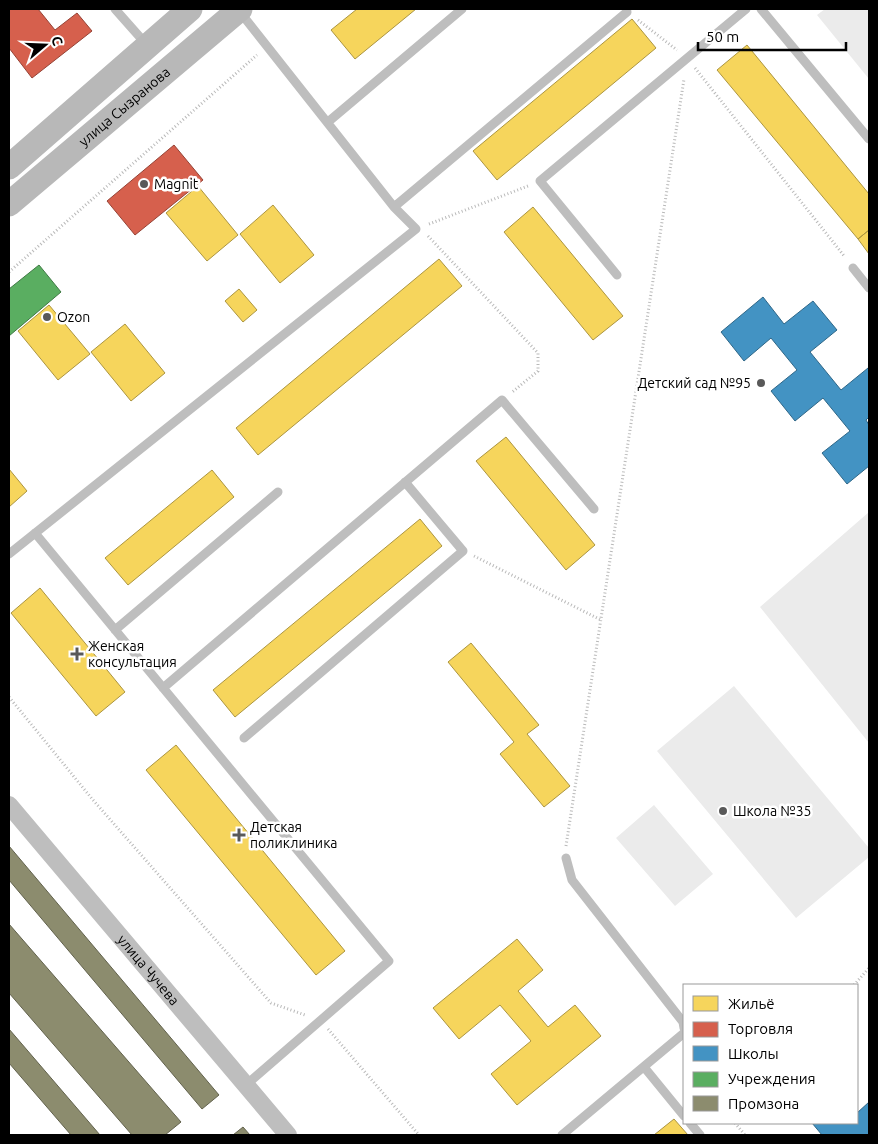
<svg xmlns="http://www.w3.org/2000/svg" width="878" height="1144" viewBox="0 0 878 1144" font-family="Ubuntu,sans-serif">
	<rect width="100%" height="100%" fill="#fff"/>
	<path fill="#ebebeb" d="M825 9H869V79L817 15Z
		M869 512V743L760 607Z
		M734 686 869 848V857L796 918 657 751Z
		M654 805 713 874 675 906 616 838Z"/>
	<path fill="#f6d55c" stroke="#ac9540" d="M357 9H416L355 59 331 30Z
		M632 19 656 48 497 180 473 151Z
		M747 45 869 194V230L858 239 717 70Z
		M198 186 238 235 207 261 166 213Z
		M273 205 314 255 280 283 240 234Z
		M533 207 623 316 593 340 504 232Z
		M869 230V254L858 239Z
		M439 259 462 286 258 455 236 428Z
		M239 289 257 310 243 322 225 301Z
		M49 305 90 354 58 380 18 331Z
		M125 324 165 373 131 401 91 352Z
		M506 437 595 545 566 570 476 461Z
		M9 469 27 491 9 507Z
		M212 470 234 497 128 585 105 558Z
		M420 519 442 546 235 717 213 690Z
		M40 588 125 692 96 716 11 613Z
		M471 643 539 725 527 734 570 786 544 807 500 754 514 742 448 662Z
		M176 745 345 951 316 975 146 770Z
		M517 939 543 970 518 991 548 1027 575 1005 601 1036 517 1105 491 1074 531 1041 500 1005 459 1039 433 1008Z
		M674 1119 688 1135H654Z"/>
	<path fill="#d6604d" stroke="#964336" d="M9 9H38L55 30 77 13 92 31 32 78 9 48Z
		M174 145 203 180 135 235 107 201Z"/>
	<path fill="#4393c3" stroke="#2f6788" d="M763 297 784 324 813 301 837 330 810 352 841 390 868 368 869 370V417L866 420 869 425V466L847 484 822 453 850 431 823 398 795 421 771 391 797 370 771 338 744 361 721 332Z
		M869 1102V1135H822L812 1123H857V1113Z"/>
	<path fill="#5aae61" stroke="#3f7a44" d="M39 265 61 292 9 336V289Z"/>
	<path fill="#8c8c6e" stroke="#62624d" d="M9 846 219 1095 202 1109 9 880Z
		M9 924 181 1122 165 1135H132L9 993Z
		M9 1029 100 1135H71L9 1063Z
		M243 1127 250 1135H233Z"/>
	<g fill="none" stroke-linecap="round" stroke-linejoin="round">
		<path stroke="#b9b9b9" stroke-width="3" stroke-dasharray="1 2.5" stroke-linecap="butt" d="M638 20 677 50
			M695 68 845 257
			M429 224 528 186
			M428 236 538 353V371L511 393
			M9 272 257 55
			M474 556 601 620
			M9 697 93 800 271 1003 305 1015
			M566 846 684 79
			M854 985 869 968
			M328 1029 419 1135
			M735 1123 745 1135"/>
		<path stroke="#bebebe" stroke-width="9" d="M115 9 146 44
			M761 9 869 139
			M328 122 462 9
			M394 207 627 12
			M853 268 869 288
			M617 275 540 181 746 9
			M35 533 389 961 246 1085
			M9 554 416 229 394 207 240 12
			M115 630 278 492
			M163 688 502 400 594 509
			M244 738 463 551 405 482
			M566 858 572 880 683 1022 684 1028
			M644 1067 684 1116
			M690 1123 700 1135
			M562 1135 684 1033"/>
		<path stroke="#bebebe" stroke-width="18" id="s1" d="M9 805 288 1135"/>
		<g stroke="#b8b8b8" stroke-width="25">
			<path d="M9 167 190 9"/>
			<path id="s2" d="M9 204 240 9"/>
		</g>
	</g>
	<g fill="#595959" stroke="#fff" stroke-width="2">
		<circle cx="144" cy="184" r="5"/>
		<circle cx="47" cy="317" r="5"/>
		<circle cx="761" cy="383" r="5"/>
		<path d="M74.5 646.5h5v5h5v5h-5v5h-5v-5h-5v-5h5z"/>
		<circle cx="723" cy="811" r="5"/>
		<path d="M236.5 827.5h5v5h5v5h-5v5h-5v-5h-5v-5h5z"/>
	</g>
	<g text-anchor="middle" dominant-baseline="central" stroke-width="5" stroke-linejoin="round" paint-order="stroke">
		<g font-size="14" fill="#000" stroke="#fff">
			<text stroke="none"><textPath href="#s2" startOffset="151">улица Сызранова</textPath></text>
			<text stroke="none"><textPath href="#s1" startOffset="216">улица Чучева</textPath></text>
		</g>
		<g font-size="14" fill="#000" stroke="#fff" text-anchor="start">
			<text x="154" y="184">Magnit</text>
			<text x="57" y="317">Ozon</text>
			<text x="751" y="383" text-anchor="end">Детский сад №95</text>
			<text x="88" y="646">Женская<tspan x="88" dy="16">консультация</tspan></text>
			<text x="733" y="811">Школа №35</text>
			<text x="250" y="827">Детская<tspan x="250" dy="16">поликлиника</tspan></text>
		</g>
	</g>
	<rect width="878" height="1144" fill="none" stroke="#000000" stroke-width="20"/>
	<rect x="683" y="984" width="175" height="140" fill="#ffffff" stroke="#999999"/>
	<rect x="693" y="996" width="25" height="15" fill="#f6d55c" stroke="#999999"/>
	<text x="728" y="1009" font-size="15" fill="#000000">Жильё</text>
	<rect x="693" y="1022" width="25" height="15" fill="#d6604d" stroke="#999999"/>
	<text x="728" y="1034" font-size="15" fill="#000000">Торговля</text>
	<rect x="693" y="1046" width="25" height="15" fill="#4393c3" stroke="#999999"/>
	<text x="728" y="1059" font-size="15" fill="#000000">Школы</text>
	<rect x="693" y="1072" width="25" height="15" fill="#5aae61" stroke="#999999"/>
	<text x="728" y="1084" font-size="15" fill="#000000">Учреждения</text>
	<rect x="693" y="1096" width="25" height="15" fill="#8c8c6e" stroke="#999999"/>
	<text x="728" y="1109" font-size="15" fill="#000000">Промзона</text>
	<g transform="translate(45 45) rotate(71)" stroke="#ffffff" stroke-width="4" paint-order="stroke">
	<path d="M0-4L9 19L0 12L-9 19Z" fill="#000000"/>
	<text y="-8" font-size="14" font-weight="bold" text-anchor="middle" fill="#000000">С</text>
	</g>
	<path d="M698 42v8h148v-8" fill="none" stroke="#000000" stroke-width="2.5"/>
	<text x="706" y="42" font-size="15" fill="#000000" stroke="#ffffff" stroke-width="4" paint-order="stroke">50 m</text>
</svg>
